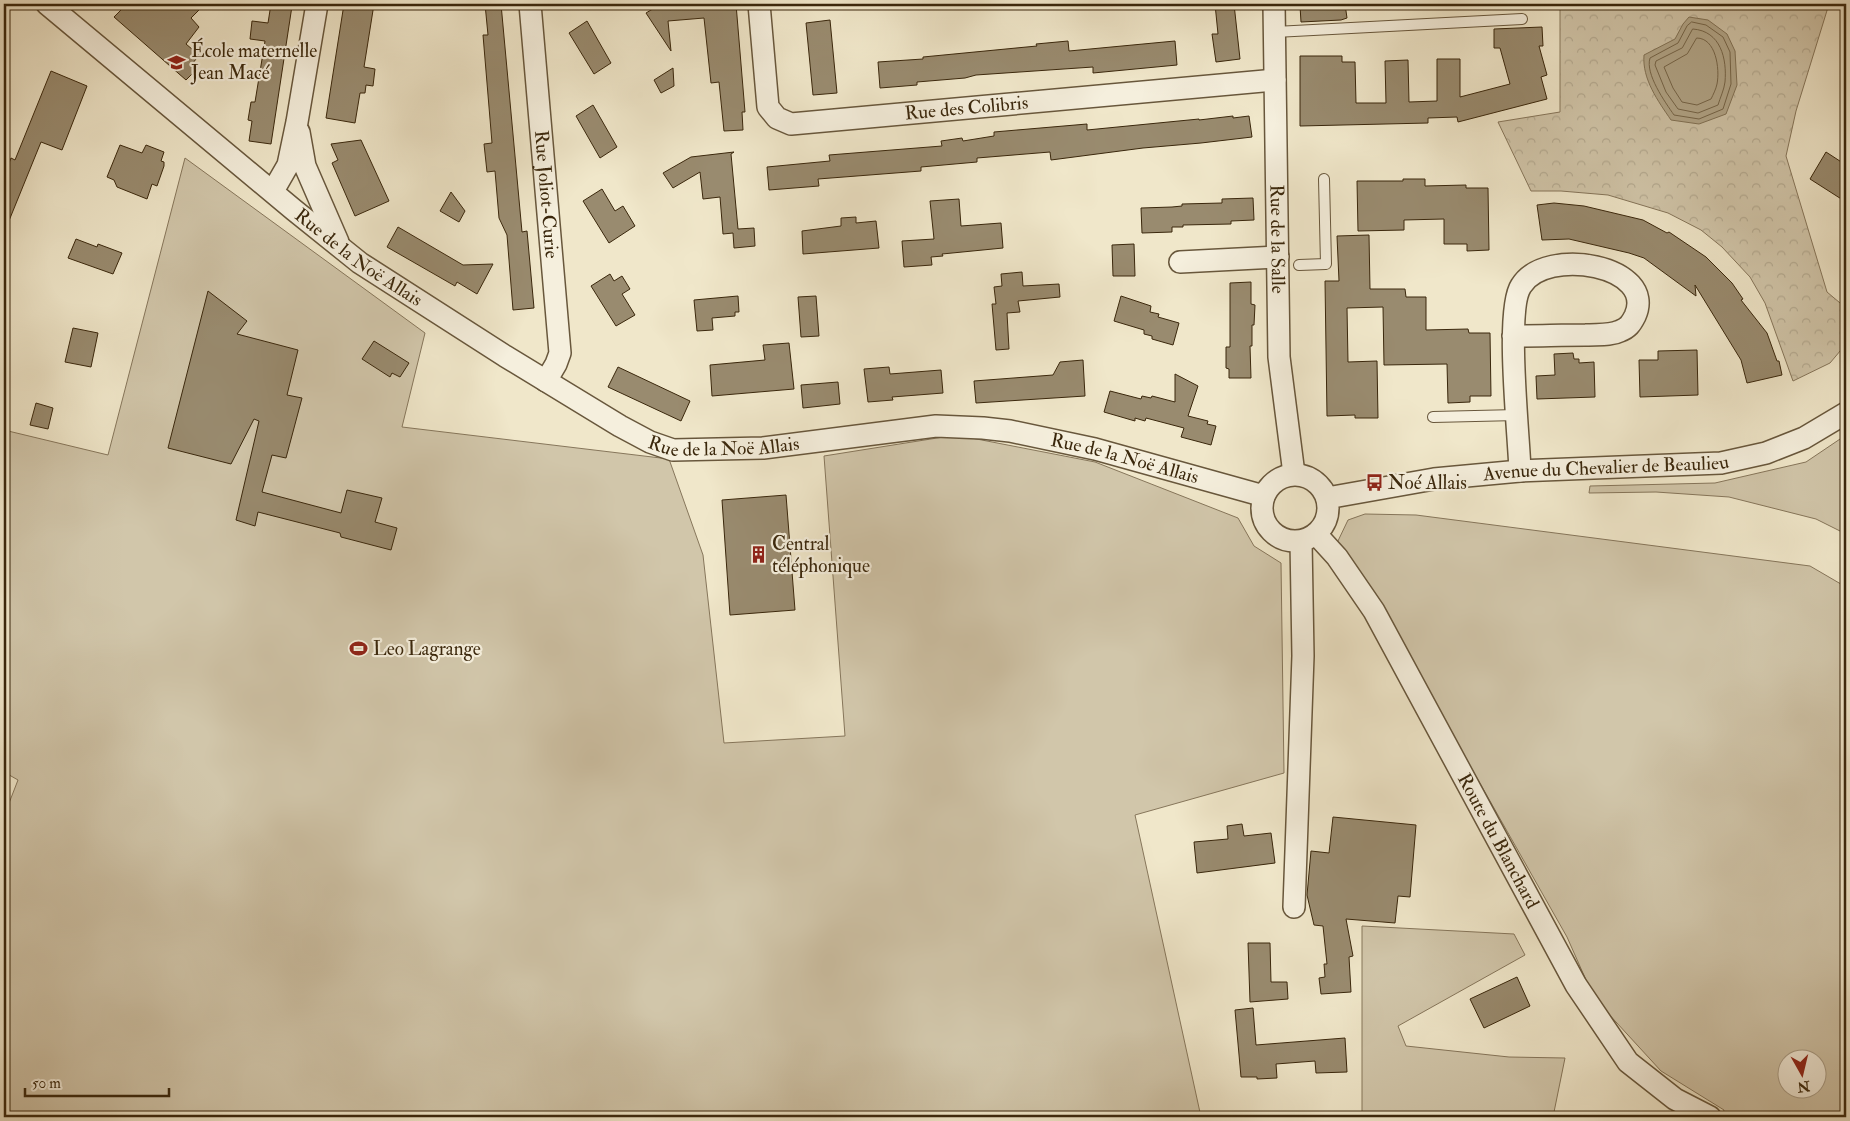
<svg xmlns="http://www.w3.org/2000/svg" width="1850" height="1121" viewBox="0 0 1850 1121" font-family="'IM FELL Double Pica',serif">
	<defs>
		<pattern id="park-crowns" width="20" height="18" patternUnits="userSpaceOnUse" patternTransform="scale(1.25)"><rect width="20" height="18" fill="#d1c6aa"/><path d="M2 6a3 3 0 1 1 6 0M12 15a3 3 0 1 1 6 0" fill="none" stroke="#b4aa91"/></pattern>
	</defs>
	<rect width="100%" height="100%" fill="#f0e7ca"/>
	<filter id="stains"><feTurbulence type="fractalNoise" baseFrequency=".004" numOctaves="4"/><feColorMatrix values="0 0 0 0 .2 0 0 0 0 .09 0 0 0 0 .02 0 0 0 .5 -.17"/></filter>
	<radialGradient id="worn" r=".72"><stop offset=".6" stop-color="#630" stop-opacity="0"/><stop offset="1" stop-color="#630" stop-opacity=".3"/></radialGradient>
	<path fill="#d1c6aa" stroke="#86765b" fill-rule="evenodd" d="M185 158 425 333 402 427 669 459 703 555 724 743 845 736 824 456 956 435 1095 462 1238 518 1254 546 1281 563 1284 773 1135 815 1201 1117H4V816L18 780 4 772V430L108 455Z
		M1846 435V534L1816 519 1729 497 1656 492 1589 493 1590 486 1715 483 1806 462Z
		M1365 514 1416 515 1810 566 1846 587V1117H1722L1724 1110 1661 1071 1594 998 1567 937 1375 598 1337 543 1348 520ZM1788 1058H1818V1088H1788Z
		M1362 926 1514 934 1525 955 1398 1026 1406 1046 1509 1057 1565 1058 1553 1117H1362Z"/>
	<path fill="url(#park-crowns)" stroke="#86765b" d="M1560 4H1829L1796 111 1786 156 1827 292 1846 308V344L1830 363 1793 381 1765 303 1750 277 1722 247 1701 230 1668 213 1608 195 1561 191H1531L1498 122 1560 112Z"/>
	<path fill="#b2a689" stroke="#827357" d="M1689 17 1708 20 1727 34 1735 51 1737 85 1726 114 1699 124 1671 120C1658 101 1642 79 1644 55L1675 39 1683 24Z"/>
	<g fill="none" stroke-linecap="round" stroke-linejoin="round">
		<path stroke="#76664a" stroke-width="1" d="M1692 22 1706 25 1723 37 1730 52 1731 84 1723 109 1699 119 1674 115C1665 102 1645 74 1650 58L1678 43 1687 26Z
			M1693 29C1721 31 1727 59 1725 82 1724 90 1720 98 1718 105L1698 113 1678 109 1666 92 1655 65 1656 61 1682 48Z
			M1697 38C1716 38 1720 69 1717 84 1716 89 1713 95 1711 99L1697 105 1682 102 1673 88 1664 67 1687 54Z"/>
	</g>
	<path fill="#998b6f" stroke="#3a270c" d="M127 4H205L191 18 199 27 186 44 199 55 193 63 198 68 186 80 114 17Z
		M271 4 292 6 271 144 249 141 252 121 248 120 251 102H255L265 41 250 39 252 21 268 23Z
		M344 4H374L364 67 375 69 373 86 366 85 365 93H360L355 123 326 118Z
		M485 4H501L522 232 527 231 534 308 513 310 507 235 499 218 495 171 487 172 484 144 492 143 483 35H488Z
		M661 4H666L667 7 697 4H736L745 112H742L743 130 724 131 719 82 711 83 704 18 668 21 671 51 646 13Z
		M1215 4H1234L1240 59 1216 62 1212 34H1218Z
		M1345 4 1347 18 1341 20 1301 22 1300 6Z
		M830 20 837 93 813 95 806 23Z
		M587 21 611 63 594 74 569 33Z
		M1542 27 1543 46H1539L1547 75 1541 77 1547 99 1458 122 1457 117 1428 118V123L1300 126V56H1342V62H1355L1356 103H1386L1385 61 1408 60 1409 102 1437 101V59H1460V97L1510 84 1500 48H1494V29Z
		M1068 41 1069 51 1175 41 1177 65 1093 73V67L976 75 965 78 917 82V85L880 88 878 62 923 59V57L1037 46 1036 44Z
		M673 68 674 86 661 93 654 80Z
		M51 71 87 86 62 150 41 142 4 233V176L11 158 15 160Z
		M593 105 617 147 600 158 576 116Z
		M1233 116V118L1249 116 1252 137 1201 143 1143 148 1051 160 1050 152 977 158V162L921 167V171L818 179 819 186 769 190 767 167 830 161 829 155 942 146 941 141 962 138 963 141 994 136V132L1087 124V130L1199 119V120Z
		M361 140 389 201 355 216 332 163 338 160 331 144Z
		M120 145 142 153 146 145 164 152 161 161 164 162V166L157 186 152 184 147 199 117 187 114 180 107 177Z
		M734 152 731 154 738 229 754 228 755 246 734 248 733 233 723 234 720 197 703 199 700 172 673 188 663 173 691 157Z
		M1826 152 1846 165V202L1810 179Z
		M1403 179H1425V186L1466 185V188H1488L1489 250 1467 251V244H1444V219L1404 220V230L1358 231 1357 181H1403Z
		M602 189 615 211 623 206 635 226 609 243 583 201Z
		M451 192 465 211 459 222 440 211Z
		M1253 198 1254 220 1231 221V224L1183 225V227H1172V232L1142 233 1141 208 1172 207 1182 206V204L1222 203V199Z
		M959 199 961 226 1001 223 1003 248 942 254 943 256 931 257 932 265 904 267 902 241 934 239 930 201Z
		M1554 203 1584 206 1643 220 1667 233 1669 232 1706 257 1732 283 1743 299 1741 300 1767 333 1777 361H1779L1782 375 1747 383 1741 360 1695 285 1696 296 1644 258 1629 253 1569 239 1542 240 1537 205Z
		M856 217V223L876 221 879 248 803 254 802 231 841 226V218Z
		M398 227 463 265 493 264 477 294 457 282 455 286 387 247Z
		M1369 235 1370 289H1405L1406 297H1426V330L1468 329 1469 333H1490L1491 396H1470V402L1448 403 1447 364 1384 365 1383 307 1347 308 1348 362 1377 361 1378 418H1355V415L1327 416 1325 281H1339L1337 236Z
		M76 239 97 247 98 244 122 253 113 274 68 258Z
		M1134 244 1135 276H1113L1112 245Z
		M1022 272 1023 286 1059 284 1060 297 1018 301 1020 312 1007 313 1009 349 996 350 992 304H996L994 287 1002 286 1001 274Z
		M610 274 614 281 622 276 630 289 622 294 635 315 616 326 591 286Z
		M1251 282V304L1255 305 1254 325H1252V346H1250L1251 378H1229V369L1226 368V347H1230V283Z
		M208 291 247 321 237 334 298 350 287 395 302 398 286 458 272 455 262 492 341 513 347 490 382 498 375 522 397 528 391 550 341 537 340 533 258 512 255 526 236 520 259 421 254 419 231 464 168 448Z
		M738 296 739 312H735V316L712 318 713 330 697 331 694 300Z
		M816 296 819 336 801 337 798 297Z
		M1121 296 1151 306 1150 312 1159 314 1158 317 1179 323 1173 345 1152 339V336L1144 334V330L1114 321Z
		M73 328 98 333 91 367 65 362Z
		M374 341 409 363 400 377 392 373 390 377 362 359Z
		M789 343 794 389 712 396 710 365 765 360 763 345Z
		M1697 350 1698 395 1640 397 1639 360H1658V351Z
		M1573 353 1574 359H1579V363L1594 362 1595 397 1537 399 1536 376 1555 375 1554 354Z
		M1083 360 1085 396 976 403 974 381 1053 375 1060 362Z
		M618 367 690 401 681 421 608 387Z
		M889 367 890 374 941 370 943 393 892 397 893 400 868 402 864 369Z
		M1175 374 1198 386 1188 416 1208 421 1207 424 1216 426 1211 445 1181 437 1184 428 1146 418 1145 421 1135 418V421L1104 412 1110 391 1141 399 1142 396 1151 398 1152 396 1175 402Z
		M838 382 840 404 803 408 801 385Z
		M36 403 53 408 48 429 30 425Z
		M786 495 795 610 730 615 722 500Z
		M1333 817 1416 825 1410 897 1398 896 1395 923 1346 919 1353 956 1349 957 1351 992 1321 994 1319 978 1325 977 1324 964H1327L1323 926 1314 925 1307 895 1311 851 1329 853Z
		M1242 824 1244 836 1271 833 1275 863 1197 873 1194 842 1228 839 1227 826Z
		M1248 943H1270L1271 982H1287L1288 999 1250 1002Z
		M1517 977 1530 1006 1484 1028 1470 999Z
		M1253 1008 1256 1045 1345 1038 1347 1072 1316 1073 1315 1061 1276 1064 1277 1078 1257 1079V1077H1241L1235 1010Z"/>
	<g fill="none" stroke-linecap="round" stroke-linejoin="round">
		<defs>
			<path id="lane" d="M1275 32 1522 19
				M1299 265 1326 264 1324 179
				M1433 417 1517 415"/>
			<g id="street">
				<path id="s1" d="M47 4 294 210 360 263 505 356 620 426 650 442 673 450 763 448 936 426 983 428 1010 431 1095 449 1264 496"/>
				<path id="s2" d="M530 4 560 353 556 364 546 381"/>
				<path id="s3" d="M759 4 768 107 777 118 791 124 1275 80"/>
				<path id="s4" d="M1274 4 1279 357 1294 474"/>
				<path d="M299 132 305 166 338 242"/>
				<path d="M273 191 288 165 297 122 317 4"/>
				<path d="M1180 262 1278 257"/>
				<path d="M1513 336C1538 336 1562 335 1586 335 1597 334 1610 336 1620 331 1628 328 1631 324 1635 316 1658 266 1546 245 1521 286 1505 310 1519 436 1520 471"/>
				<circle cx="1295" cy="508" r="33"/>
				<path id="s5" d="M1327 498 1434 479 1520 471 1721 463 1766 453 1804 438 1846 413"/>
				<path id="s6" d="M1316 534 1337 557 1374 611 1576 985 1628 1062 1675 1099 1710 1117"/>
				<path d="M1294 907 1303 656 1301 541"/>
			</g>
		</defs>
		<use href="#lane" stroke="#68573c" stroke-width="12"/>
		<use href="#street" stroke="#68573c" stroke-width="24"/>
		<use href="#lane" stroke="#f5efdd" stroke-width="10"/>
		<use href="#street" stroke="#f5efdd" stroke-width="21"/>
	</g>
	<defs>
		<symbol id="school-bare" viewBox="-9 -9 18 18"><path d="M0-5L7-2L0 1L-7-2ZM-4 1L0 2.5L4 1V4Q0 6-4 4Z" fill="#8f2418" stroke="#f5efdd" stroke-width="2.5" paint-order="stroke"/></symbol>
		<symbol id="bus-bare" viewBox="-9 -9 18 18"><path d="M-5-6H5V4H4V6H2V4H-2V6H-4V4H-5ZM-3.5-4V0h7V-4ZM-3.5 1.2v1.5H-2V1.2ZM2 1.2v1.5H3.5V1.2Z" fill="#8f2418" stroke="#f5efdd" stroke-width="2.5" paint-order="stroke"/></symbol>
		<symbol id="building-bare" viewBox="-9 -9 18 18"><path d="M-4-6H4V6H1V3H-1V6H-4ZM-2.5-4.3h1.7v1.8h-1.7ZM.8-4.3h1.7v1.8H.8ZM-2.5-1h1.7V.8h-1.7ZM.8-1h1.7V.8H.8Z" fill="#8f2418" stroke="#f5efdd" stroke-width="2.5" paint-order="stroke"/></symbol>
		<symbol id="stadium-bare" viewBox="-9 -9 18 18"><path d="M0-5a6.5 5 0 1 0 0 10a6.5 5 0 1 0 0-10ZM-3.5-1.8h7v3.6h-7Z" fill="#8f2418" stroke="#f5efdd" stroke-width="2.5" paint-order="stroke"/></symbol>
	</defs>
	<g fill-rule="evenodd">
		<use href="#school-bare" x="164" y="50" width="25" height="25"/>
		<use href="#bus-bare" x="1362" y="470" width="25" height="25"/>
		<use href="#building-bare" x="746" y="542" width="25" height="25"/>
		<use href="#stadium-bare" x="346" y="636" width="25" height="25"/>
	</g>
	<g text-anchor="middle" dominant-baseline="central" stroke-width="4.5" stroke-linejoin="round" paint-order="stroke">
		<g font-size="19" fill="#3a270c" stroke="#f5efdd" text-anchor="start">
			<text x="191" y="51">École maternelle<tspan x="191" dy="22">Jean Macé</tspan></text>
			<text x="1388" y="483">Noé Allais</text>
			<text x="772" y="544">Central<tspan x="772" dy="22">téléphonique</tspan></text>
			<text x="373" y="649">Leo Lagrange</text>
		</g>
		<g font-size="19" fill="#3a270c" stroke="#f5efdd">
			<text stroke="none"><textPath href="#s3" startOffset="309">Rue des Colibris</textPath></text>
			<text stroke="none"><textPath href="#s2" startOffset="191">Rue Joliot-Curie</textPath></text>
			<text stroke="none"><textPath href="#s4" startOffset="235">Rue de la Salle</textPath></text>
			<text stroke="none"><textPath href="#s1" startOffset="402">Rue de la Noë Allais</textPath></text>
			<text stroke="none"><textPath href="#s1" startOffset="822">Rue de la Noë Allais</textPath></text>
			<text stroke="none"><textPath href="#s1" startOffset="1228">Rue de la Noë Allais</textPath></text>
			<text stroke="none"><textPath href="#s5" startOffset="281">Avenue du Chevalier de Beaulieu</textPath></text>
			<text stroke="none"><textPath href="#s6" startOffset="358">Route du Blanchard</textPath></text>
		</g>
	</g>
	<rect width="1850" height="1121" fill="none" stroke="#f0e7ca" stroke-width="20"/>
	<rect x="5" y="5" width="1840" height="1111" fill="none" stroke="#3a270c" stroke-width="2.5"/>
	<rect x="10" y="10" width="1830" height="1101" fill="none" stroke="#3a270c"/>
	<g transform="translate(1802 1074) rotate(172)"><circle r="24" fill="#f5efdd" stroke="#aa9f89"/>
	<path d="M0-4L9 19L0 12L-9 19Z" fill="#8f2418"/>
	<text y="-8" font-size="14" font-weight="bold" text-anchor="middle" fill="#3a270c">N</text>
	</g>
	<path d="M25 1088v8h144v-8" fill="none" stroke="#3a270c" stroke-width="2.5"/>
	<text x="32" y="1088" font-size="15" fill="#3a270c" stroke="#f5efdd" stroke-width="4" paint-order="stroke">50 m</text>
	<rect width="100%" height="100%" filter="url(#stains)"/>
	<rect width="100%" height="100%" fill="url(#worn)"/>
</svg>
